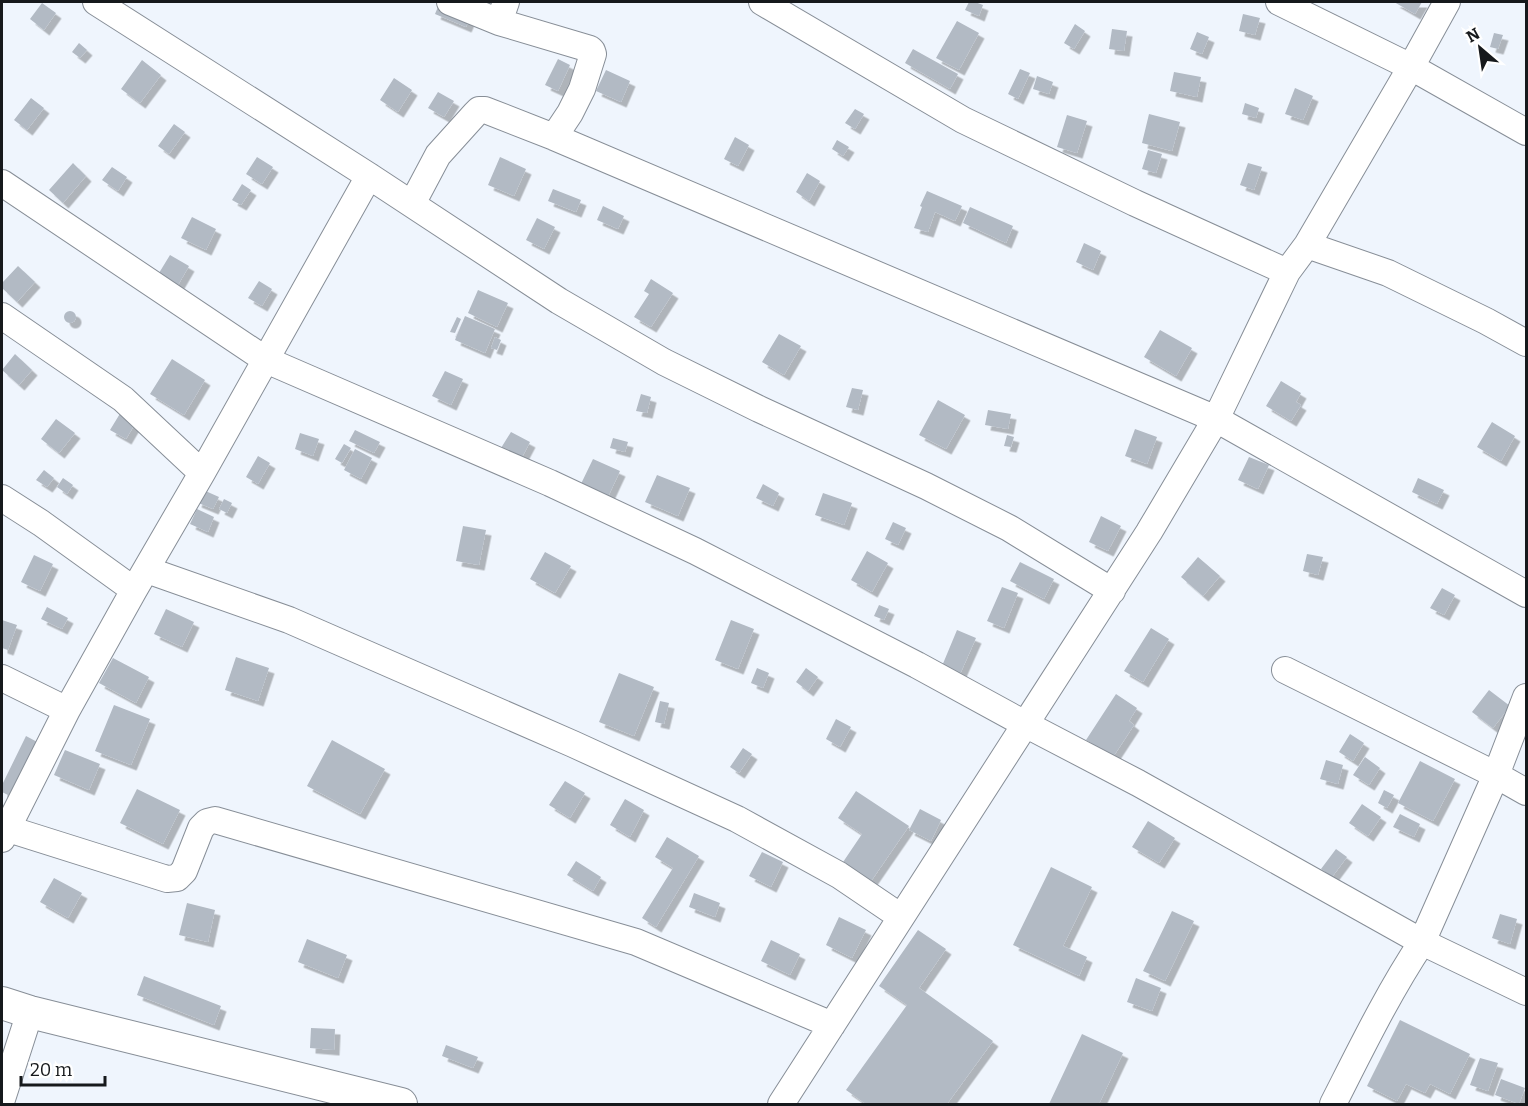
<svg xmlns="http://www.w3.org/2000/svg" width="1528" height="1106" viewBox="0 0 1528 1106" font-family="Bitter,serif">
	<defs>
		<filter id="shadow"><feDropShadow dx="5.5" dy="5.5" stdDeviation="0" flood-color="#0004"/></filter>
	</defs>
	<rect width="100%" height="100%" fill="#eff5fd"/>
	<path fill="#b2bac4" filter="url(#shadow)" d="M440 2 473 11 466 27 435 14Z
		M969 2H975L983 5 979 16 965 10Z
		M1394 2H1422L1415 14Z
		M42 3 56 13 44 30 30 19Z
		M1243 14 1260 18 1255 35 1239 31Z
		M957 21 979 33 959 70 936 58Z
		M1075 24 1085 31 1074 49 1064 43Z
		M1112 29 1127 31 1124 51 1109 49Z
		M1197 32 1209 37 1202 54 1190 49Z
		M1494 33 1503 35 1498 49 1490 47Z
		M79 43 87 50 80 58 72 52Z
		M913 49 958 74 950 89 905 63Z
		M558 59 570 65 558 91 545 85Z
		M142 60 161 75 140 103 121 89Z
		M1020 69 1030 73 1018 99 1008 94Z
		M606 70 630 81 621 102 596 91Z
		M1174 72 1201 77 1197 97 1170 91Z
		M1037 76 1053 82 1049 94 1033 89Z
		M394 78 412 90 398 112 380 100Z
		M1295 88 1313 96 1303 120 1285 114Z
		M438 92 454 101 444 117 428 108Z
		M31 98 44 108 27 130 14 120Z
		M1245 103 1259 108 1256 118 1242 114Z
		M855 109 864 114 855 129 845 123Z
		M1149 114 1180 122 1172 151 1142 143Z
		M1067 115 1087 121 1077 153 1057 147Z
		M174 124 185 132 169 154 158 146Z
		M735 137 749 145 738 166 724 159Z
		M837 140 849 147 843 156 832 149Z
		M1148 150 1162 154 1156 173 1142 169Z
		M257 157 273 167 262 184 246 174Z
		M500 157 526 169 514 196 488 185Z
		M73 163 86 176 63 203 49 190Z
		M1248 163 1262 167 1254 190 1240 185Z
		M112 167 127 177 118 191 102 180Z
		M807 173 820 181 809 201 796 192Z
		M242 184 251 190 241 205 232 200Z
		M553 189 581 200 576 212 548 201Z
		M927 191 962 206 955 221 935 212 928 232 914 228 922 207 920 206Z
		M603 206 624 216 618 229 597 220Z
		M970 207 1013 226 1006 243 963 223Z
		M192 217 216 229 206 250 181 238Z
		M537 218 555 227 544 249 526 240Z
		M1084 243 1101 251 1093 270 1076 262Z
		M170 255 189 266 178 285 159 273Z
		M18 266 35 282 17 302 2 288V283Z
		M651 279 673 293 651 327 634 317 649 294 644 291Z
		M259 281 272 289 262 306 248 298Z
		M478 290 508 303 497 327 468 313Z
		M64 317a6 6 0 1 1 12 0a6 6 0 1 1-12 0Z
		M465 316 495 329 485 353 455 340Z
		M457 317 461 319 455 333 450 332Z
		M1160 330 1192 348 1176 376 1144 357Z
		M779 334 801 346 784 375 762 362Z
		M495 337 501 340 497 350 491 348Z
		M15 354 32 370 19 385 2 370Z
		M172 359 205 380 184 415 150 394Z
		M445 371 463 379 451 405 432 396Z
		M1281 381 1301 393 1296 402 1301 405 1291 421 1266 406Z
		M852 388 863 390 858 410 846 407Z
		M641 394 651 397 647 413 636 411Z
		M938 400 965 415 946 449 919 435Z
		M988 410 1011 414 1008 429 985 425Z
		M121 412 136 422 126 439 110 430Z
		M56 419 75 433 59 453 41 439Z
		M1492 422 1515 436 1501 461 1477 447Z
		M1135 429 1157 437 1147 464 1125 456Z
		M355 430 380 442 374 453 349 441Z
		M511 432 530 442 521 459 501 448Z
		M300 433 319 439 313 456 295 449Z
		M1007 435 1014 437 1011 447 1004 446Z
		M613 438 628 442 625 452 610 448Z
		M344 444 351 448 342 463 335 459Z
		M355 449 372 458 361 479 344 470Z
		M258 456 270 463 258 484 246 477Z
		M1249 457 1269 465 1258 489 1238 480Z
		M593 459 620 471 606 501 579 488Z
		M44 470 54 478 47 487 36 480Z
		M657 475 690 488 678 516 645 502Z
		M63 478 73 485 67 494 57 487Z
		M1418 478 1444 490 1437 504 1412 492Z
		M763 484 779 493 773 506 756 498Z
		M201 489 219 497 213 509 196 502Z
		M823 493 852 503 844 525 815 515Z
		M224 499 232 503 227 513 219 509Z
		M197 509 214 517 208 532 190 524Z
		M1101 516 1121 526 1108 551 1089 542Z
		M893 522 906 528 898 545 885 539Z
		M463 526 486 530 479 565 456 561Z
		M867 551 888 563 872 592 851 580Z
		M545 552 571 566 555 593 530 579Z
		M1307 554 1323 557 1318 575 1303 571Z
		M34 555 53 564 40 591 21 582Z
		M1198 557 1220 576 1203 596 1181 577Z
		M1020 562 1054 579 1044 599 1010 581Z
		M1002 587 1018 593 1004 628 987 621Z
		M1442 588 1455 595 1444 615 1430 608Z
		M879 605 889 609 884 620 874 616Z
		M47 607 68 618 62 629 41 619Z
		M166 609 194 622 182 647 154 634Z
		M2 620 17 625 8 650 2 648Z
		M731 620 754 629 738 669 715 660Z
		M1151 628 1169 639 1143 682 1124 671Z
		M957 630 976 638 960 674 942 666Z
		M236 657 269 668 258 701 225 690Z
		M113 658 149 677 136 703 99 683Z
		M757 668 769 673 763 688 751 683Z
		M806 668 818 677 808 691 796 682Z
		M619 673 654 687 634 736 599 722Z
		M1489 690 1510 706 1493 728 1472 712Z
		M1116 694 1137 708 1129 721 1134 725 1113 757 1086 740Z
		M660 701 669 703 664 724 655 722Z
		M114 705 150 719 131 765 95 751Z
		M836 719 851 727 840 747 826 739Z
		M1350 734 1364 743 1353 761 1339 752Z
		M26 736 41 744 14 798 2 792V785Z
		M332 740 385 769 360 814 307 786Z
		M743 748 752 754 739 773 730 767Z
		M65 750 100 764 89 790 54 775Z
		M1365 757 1380 768 1369 785 1353 775Z
		M1326 760 1343 765 1338 784 1320 779Z
		M1420 761 1455 779 1433 821 1398 803Z
		M565 781 585 793 570 818 549 805Z
		M137 789 180 810 163 844 120 823Z
		M1384 790 1394 795 1387 808 1378 803Z
		M856 791 909 826 867 887 839 868 862 834 838 818Z
		M625 799 644 810 630 837 610 825Z
		M1362 804 1381 817 1368 836 1349 823Z
		M920 809 941 820 931 841 909 830Z
		M1400 814 1420 824 1414 837 1393 827Z
		M1148 821 1175 838 1159 863 1132 847Z
		M667 837 699 856 656 927 642 918 673 868 655 857Z
		M1336 849 1347 857 1332 877 1321 869Z
		M762 852 783 862 771 887 749 876Z
		M576 861 601 877 593 891 567 875Z
		M1051 867 1092 887 1063 946 1087 957 1079 976 1013 945Z
		M54 878 82 893 68 918 40 902Z
		M694 893 720 903 715 917 689 907Z
		M187 903 215 910 208 942 179 935Z
		M1172 911 1194 921 1165 981 1143 971Z
		M1500 914 1517 919 1510 944 1492 938Z
		M839 917 866 930 852 958 826 945Z
		M918 930 946 949 919 988 993 1041 947 1104H866L846 1090 907 1005 879 986Z
		M307 939 347 955 338 978 298 962Z
		M771 940 800 954 790 975 761 961Z
		M144 976 221 1006 214 1025 137 995Z
		M1136 978 1161 988 1152 1011 1127 1002Z
		M1400 1020 1470 1054 1450 1094 1430 1084 1425 1093 1406 1084 1397 1101 1367 1086Z
		M311 1028 335 1029 334 1050 310 1048Z
		M1082 1034 1123 1053 1099 1104H1049Z
		M446 1045 478 1057 473 1068 442 1056Z
		M1480 1058 1498 1063 1488 1091 1470 1085Z
		M1501 1079 1525 1088 1519 1104 1495 1095Z"/>
	<g fill="none" stroke-linecap="round" stroke-linejoin="round">
		<defs>
			<path id="minor" d="M96 2 369 176 559 301 664 362 759 409 926 486 1009 528 1112 591
				M450 2 499 22 590 49 592 51 593 54 582 89 570 113 554 137
				M762 2 963 120 1135 203 1287 272
				M1279 2 1411 67 1526 132
				M499 22 506 2
				M2 183 266 360 550 483 695 551 917 665 1025 724 1138 783 1422 942 1526 992
				M412 204 438 155 475 114 479 110H485L554 137 1216 419 1526 594
				M1307 245 1388 273 1486 321 1526 343
				M2 316 123 399 202 473
				M2 498 41 523 134 590
				M147 570 289 620 573 744 737 819 839 875 901 917
				M1285 670 1496 775 1526 792
				M2 678 67 710
				M2 827 167 879 177 878 184 871 201 828 207 822 215 820 636 942 832 1025
				M2 839 67 710 134 590 202 473 369 176
				M2 1099 30 1012
				M781 1104 1149 532 1216 419 1287 272 1307 245 1411 67 1447 2
				M1333 1104C1361 1049 1388 993 1422 942L1496 775 1526 697"/>
			<path id="tertiary" d="M2 1003 30 1012 401 1104"/>
		</defs>
		<use href="#minor" stroke="#878e97" stroke-width="28"/>
		<use href="#tertiary" stroke="#878e97" stroke-width="34"/>
		<use href="#minor" stroke="#fff" stroke-width="26"/>
		<use href="#tertiary" stroke="#fff" stroke-width="32"/>
	</g>
	<rect width="1528" height="1106" fill="none" stroke="#16191c" stroke-width="6"/>
	<g transform="translate(1480 48) rotate(331)" stroke="#ffffff" stroke-width="4.5" paint-order="stroke">
	<path d="M0-4.5L10 22L0 15L-10 22Z" fill="#16191c"/>
	<text y="-9" font-size="16" font-weight="bold" text-anchor="middle" fill="#16191c">N</text>
	</g>
	<path d="M21 1076v9h84v-9" fill="none" stroke="#16191c" stroke-width="3"/>
	<text x="30" y="1076" font-size="18" fill="#16191c" stroke="#ffffff" stroke-width="4.5" paint-order="stroke">20 m</text>
</svg>
